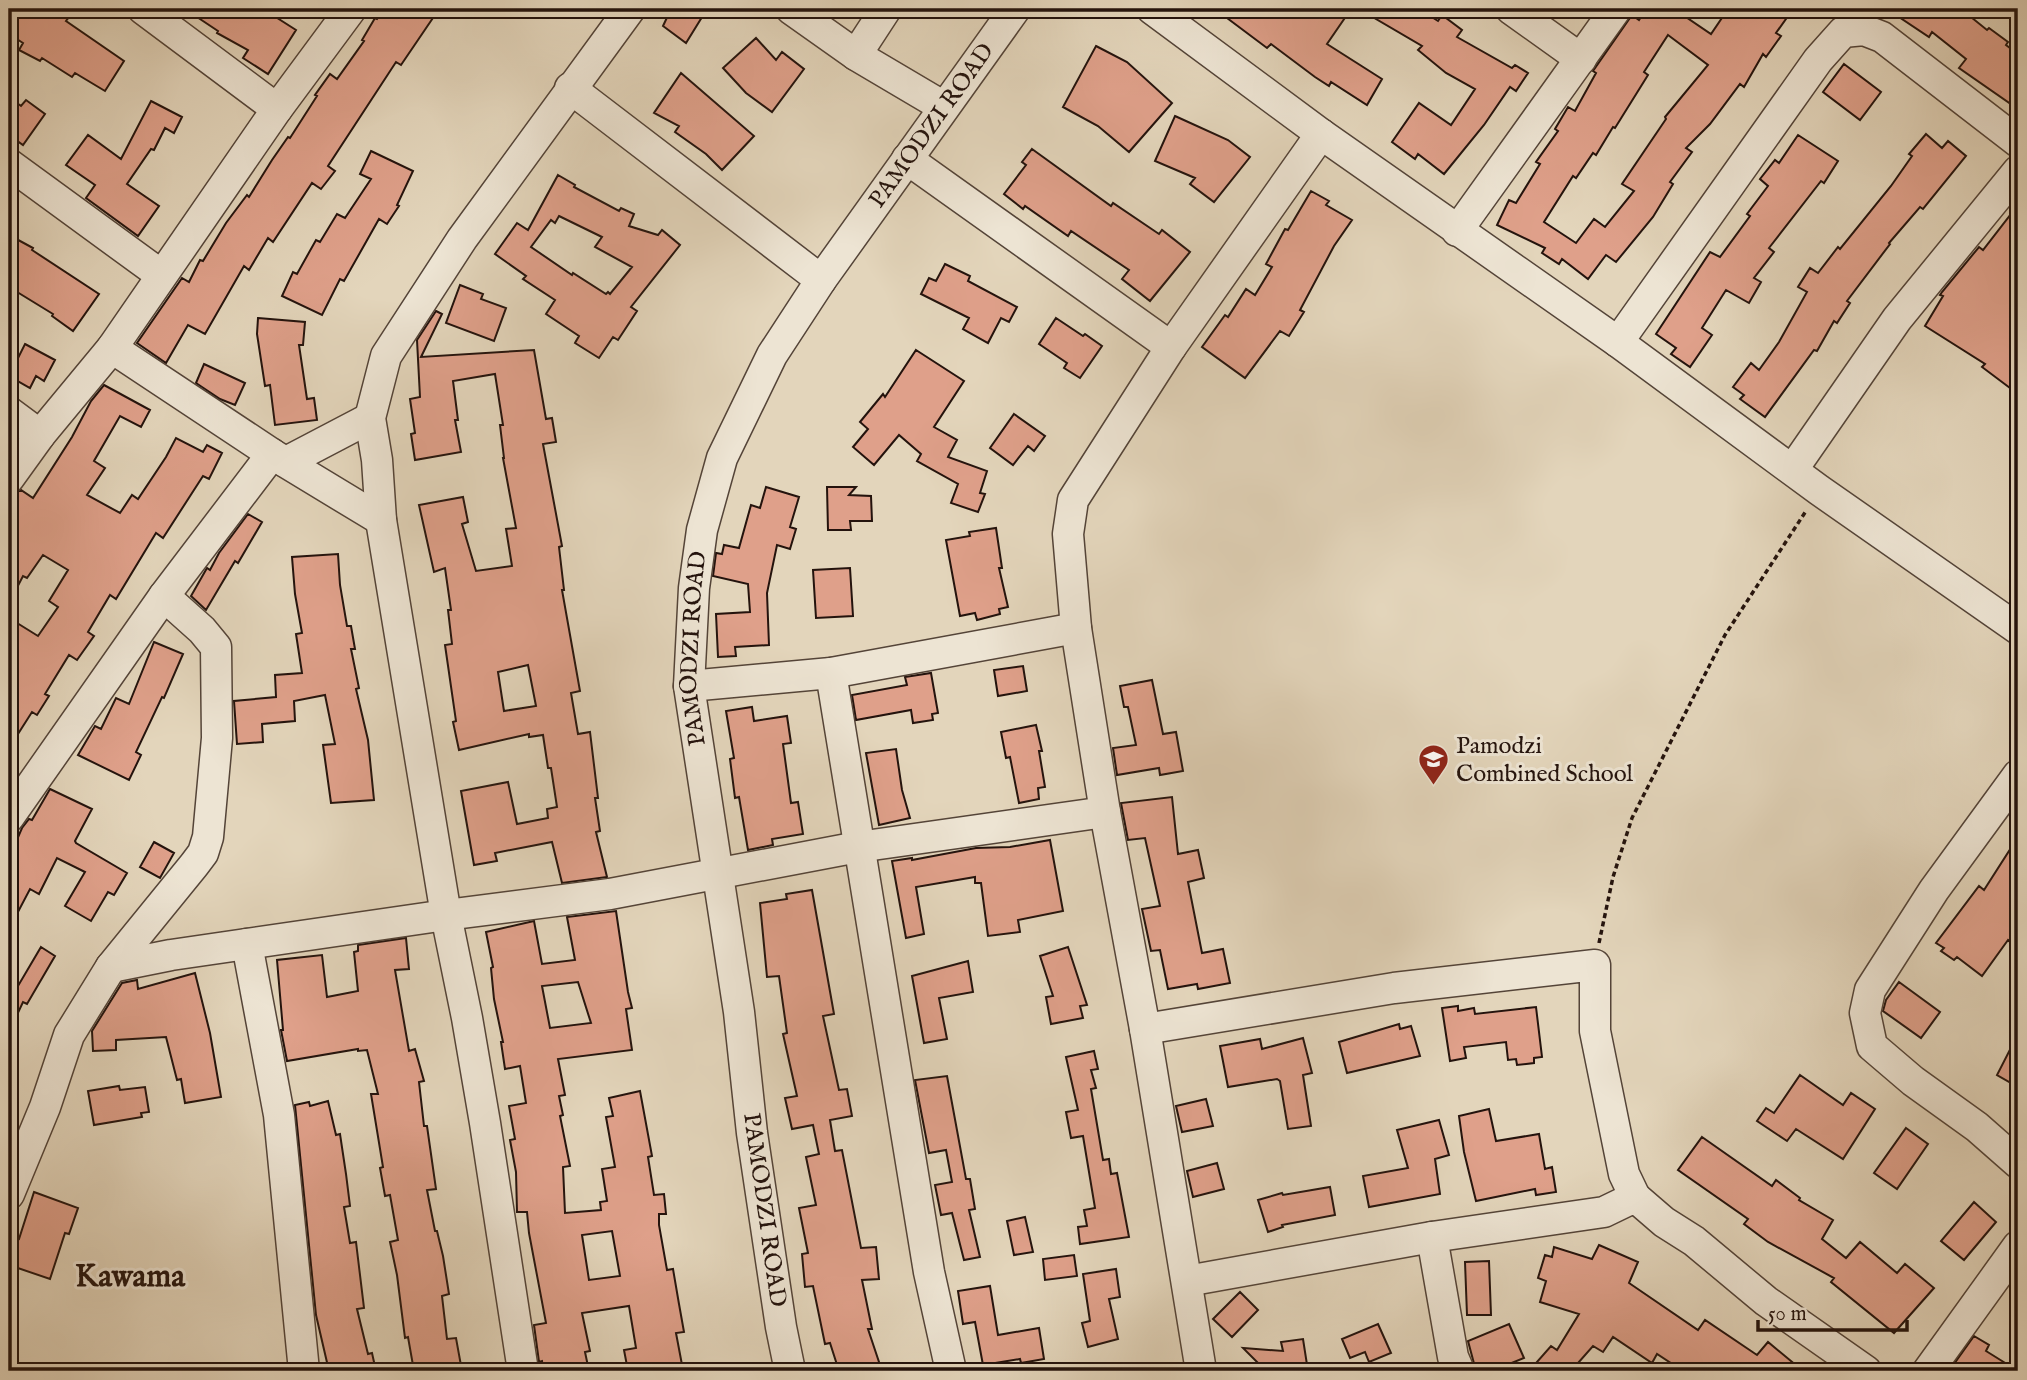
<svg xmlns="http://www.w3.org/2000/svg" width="2027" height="1380" viewBox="0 0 2027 1380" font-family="'IM FELL English',serif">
	<rect width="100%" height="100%" fill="#e3d5bb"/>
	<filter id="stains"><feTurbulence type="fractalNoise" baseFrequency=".00286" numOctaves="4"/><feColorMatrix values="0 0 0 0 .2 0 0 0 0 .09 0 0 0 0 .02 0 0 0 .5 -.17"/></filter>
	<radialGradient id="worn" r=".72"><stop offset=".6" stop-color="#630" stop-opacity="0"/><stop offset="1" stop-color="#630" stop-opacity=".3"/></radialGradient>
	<path fill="#dfa08a" stroke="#24130d" stroke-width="2" fill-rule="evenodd" d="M9 9H55L69 17 66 21 124 61 105 91 75 73 72 77 42 58 40 61 19 50 23 43 9 34Z
		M185 9H263L296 30 268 74 243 58 248 50 217 33 218 31Z
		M385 9H439L401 65 396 62 328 166 335 171 321 189 312 183 273 242 268 238 249 270 244 266 205 334 188 325 166 363 137 343 182 278 189 282 200 260 203 261 226 223 247 195 249 197 272 160 288 137 290 138 317 96 315 95 330 74 337 79 364 41 362 40 375 18 377 19Z
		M671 9H707L686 43 663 26Z
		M1215 9H1351L1327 44 1382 79 1367 105 1331 82 1329 86 1315 77 1271 44 1267 48Z
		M1359 9H1419L1438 21 1442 15 1462 30 1457 37 1512 68 1515 65 1528 73 1516 91 1510 87 1484 125 1444 174 1418 154 1415 159 1392 142 1419 103 1451 125 1475 89 1446 73 1418 50 1422 46Z
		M1646 9H1674L1711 34 1728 9H1793L1776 33 1781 36 1766 57 1763 54 1744 87 1740 84 1710 124 1686 148 1692 152 1670 182 1673 184 1653 217 1616 262 1606 255 1588 279 1562 259 1559 264 1542 253 1545 248 1497 225 1509 200 1516 203 1540 164 1536 162 1558 131 1555 129 1568 107 1575 111 1596 73 1593 71 1632 15 1639 20ZM1668 35 1708 65 1665 117 1666 119 1622 184 1634 191 1605 227 1594 219 1576 243 1544 222 1573 176 1576 178 1593 153 1596 155 1613 127 1615 128 1648 75 1644 72Z
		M1887 9H1961L1987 30 1989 28 2008 42 2006 45 2018 54V109L1959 68 1966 59 1932 32 1929 37Z
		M756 38 776 60 782 52 804 69 772 112 746 93 723 68Z
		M1096 46 1127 62 1172 103 1129 152 1098 126 1063 107Z
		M1844 64 1881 92 1860 120 1823 92Z
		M681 73 754 136 722 170 706 154 675 132 679 126 654 113Z
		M9 97 21 106 26 100 45 114 23 145 9 135Z
		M151 101 182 117 174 133 165 128 154 150 151 149 127 184 159 206 138 236 86 198 95 185 66 165 88 135 121 159Z
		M1175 116 1228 140 1250 157 1214 202 1190 184 1195 178 1155 161Z
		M1926 134 1942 148 1948 141 1966 156 1923 209 1920 207 1889 243 1890 244 1847 301 1850 303 1837 323 1834 321 1817 351 1814 350 1765 417 1740 399 1744 395 1733 387 1751 363 1759 370 1779 342 1807 292 1798 287 1810 268 1818 273 1838 247 1840 249 1891 186 1912 156 1909 154Z
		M1798 135 1838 161 1824 183 1821 181 1769 248 1774 252 1754 278 1761 282 1749 303 1726 290 1702 328 1712 335 1690 367 1671 354 1676 348 1656 334 1710 252 1720 257 1750 216 1747 214 1768 186 1760 179 1775 160 1779 163Z
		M1032 149 1111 206 1113 203 1159 234 1162 230 1190 252 1150 301 1122 279 1129 270 1071 231 1068 236 1025 206 1023 209 1004 194 1026 165 1022 162Z
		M371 151 413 171 397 205 399 206 387 224 379 219 344 281 340 279 322 315 282 296 293 272 297 274 316 240 320 242 337 214 345 218 371 179 360 174Z
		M558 175 575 185 574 187 619 211 621 208 634 214 629 226 658 235 662 230 680 245 631 307 637 311 618 340 613 337 599 358 575 343 579 336 546 314 555 300 523 279 526 276 495 254 517 223 528 230ZM559 216 602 237 595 247 632 267 610 294 608 292 606 294 573 273 572 275 531 247 551 220 555 223Z
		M1311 191 1329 201 1326 205 1352 220 1334 246 1300 310 1304 312 1289 336 1280 331 1245 378 1202 347 1225 315 1228 317 1246 289 1255 295 1272 267 1266 264 1285 229 1288 230Z
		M2018 205V394L1982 367 1985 364 1925 326 1943 296 1940 295 1942 292 1979 247 1983 250Z
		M9 235 33 248 32 250 99 294 73 331 52 316 53 314 9 287Z
		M945 264 970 276 968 281 1017 307 1009 322 1001 318 988 343 963 329 969 318 921 294 929 278 936 281Z
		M460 285 483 294 481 299 506 308 494 341 446 323Z
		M436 311 442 314 421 357 534 350 546 419 552 418 556 442 543 444 562 546 559 547 564 590H562L580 691 571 693 578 734 590 732 598 798H595L600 831 596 832 607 877 562 883 552 842 495 853 497 861 474 865 461 791 508 782 517 824 548 818 547 809 557 807 551 768H548L543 735 529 737V734L459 750 453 722 456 721 445 645 452 644 448 610H451L445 568 434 572 419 505 463 497 468 522 462 524 476 571 512 566 506 529 516 528 503 458H504L500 425H503L495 374 453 381 458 420H455L461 452 415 460 411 434 415 433 410 399 420 397 417 340ZM528 665 536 706 504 711 498 672Z
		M258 318 305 322 303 345H299L307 399 314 398 317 420 275 425 270 385 265 386 257 334Z
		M1056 318 1083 336 1085 334 1102 346 1080 378 1064 368 1067 363 1039 344Z
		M25 344 55 360 44 381 36 376 30 388 9 376Z
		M916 350 964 381 934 427 957 440 948 457 987 471 980 493 985 494 978 512 951 503 958 484 917 461 921 454 899 435 874 465 853 447 868 429 860 422 883 394 885 397Z
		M204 364 245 383 235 405 220 399 196 383Z
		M104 385 150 410 141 427 120 416 94 461 105 468 87 495 120 513 132 495 138 499 166 457 176 438 203 452 207 445 222 453 209 479 203 476 163 538 156 533 116 599 110 595 88 632 94 636 77 660 69 655 45 694 49 696 37 715 32 712 9 748V618L38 636 58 607 49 601 68 570 43 555 27 578 23 576 9 603V497L21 490 33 498 72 437 91 401Z
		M1014 414 1045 436 1034 451 1028 446 1013 465 990 448Z
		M766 487 799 497 790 527 796 529 790 549 777 545 767 593 769 645 735 647 736 656 718 657 716 614 750 612 748 584 713 576 716 553 722 554 724 545 739 548 751 505 760 508Z
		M827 487H856L849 495 871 496 872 521H850L851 530H828Z
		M248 514 262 522 238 563 235 561 206 610 191 596 207 568 210 570 219 553Z
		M996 528 1002 568H999L1008 607 999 609 1000 614 977 620 975 613 960 616 946 540 970 536 969 532Z
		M338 554 340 585 347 626H351L355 649H351L359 688 356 689 368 740 374 800 331 803 323 745 335 744 325 695 294 701 295 721 262 724 263 742 237 744 234 701 276 697 275 675 302 673 296 634 302 633 295 594 292 557Z
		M850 568 853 616 816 618 813 570Z
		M154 642 183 654 164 698 162 697 136 752 141 755 129 780 78 755 95 726 101 729 116 698 129 704Z
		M1023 666 1027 691 998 696 994 670Z
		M931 673 938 713 932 714 933 720 913 723 911 710 856 720 852 695 907 685 905 677Z
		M1152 680 1163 734 1176 732 1183 771 1160 775 1159 768 1117 775 1113 748 1136 745 1128 707H1124L1120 686Z
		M752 707 754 721 787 716 791 743 783 744 791 803 798 802 803 834 772 839 773 845 748 850 739 797 735 798 730 759 734 758 726 711Z
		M1036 725 1042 751H1039L1045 787 1038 788 1039 799 1019 803 1010 757 1006 758 1001 732Z
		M896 749 902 790 910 818 879 825 866 753Z
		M50 789 92 809 75 841 76 843 127 873 114 895 108 892 91 921 65 906 85 872 57 858 39 894 30 889 9 929V858L22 828 29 819 32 820Z
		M1172 797 1178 854 1198 850 1204 878 1188 882 1202 953 1223 949 1230 983 1198 989 1197 984 1168 989 1160 950 1151 951 1142 909 1160 906 1145 838 1128 840 1121 803Z
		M2018 837V929L2009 941 2008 940 1982 976 1957 957 1954 960 1941 951 1944 948 1936 943 1979 886 1984 890Z
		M1050 840 1063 911 1018 920 1020 932 988 936 981 883H975V877L916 887 924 934 906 938 892 861 912 858V860L976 848 1010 847Z
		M154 842 174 853 160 878 140 867Z
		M812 890 834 1014 823 1016 839 1090 847 1089 852 1116 830 1120 835 1151 842 1150 861 1248 876 1247 879 1279 862 1280 872 1329H868L882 1371H839L830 1343 825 1344 813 1286 805 1287 802 1254 808 1253 799 1208 816 1205 806 1157 819 1154 813 1125 792 1129 785 1098 797 1096 783 1034 787 1033 779 976 767 977 760 903 787 899 786 894Z
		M616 911 628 992 632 1008 626 1009 632 1050 558 1059 565 1095 559 1096 563 1115 560 1116 570 1166 563 1167 565 1213 601 1210 600 1202 607 1201 602 1169 615 1167 606 1117 613 1116 609 1098 640 1091 652 1156 648 1157 654 1195 664 1194 666 1214H659V1225L667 1270 673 1269 679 1304 684 1332 676 1333 683 1370 628 1371 624 1350 636 1348 629 1306 582 1313 590 1351 585 1352 589 1371H543L542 1361 539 1362 534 1325 546 1323 529 1233 527 1212H517L516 1172 510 1140 515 1139 509 1106 526 1103 520 1066 505 1069 501 1042H503L494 999 491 968 493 967 486 932 534 921 542 964 575 960 567 917ZM578 982 591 1023 550 1028 542 986ZM612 1231 620 1276 589 1280 582 1235Z
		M406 938 409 969 395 970 409 1051 415 1049 424 1081 419 1082 424 1126H427L436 1189 427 1190 435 1231H437L443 1256 449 1294 442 1296 447 1339 456 1338 462 1371H414L408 1337 405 1338 397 1275 390 1242 398 1240 390 1195 385 1196 380 1168 383 1167 371 1094H378L367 1050 358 1051V1049L287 1061 281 1030H283L277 960 322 955 327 997 358 991 354 952 358 951V945Z
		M41 947 55 956 27 1004 23 1002 9 1032V981L18 986Z
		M1068 947 1087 1005 1080 1006 1083 1018 1051 1024 1046 997 1053 996 1040 956Z
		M968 961 973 992 939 998 947 1039 924 1043 912 976Z
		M195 973 210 1033 221 1097 185 1103 181 1079 177 1080 166 1037 116 1040V1050L93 1051 92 1031 122 983 137 980 138 989Z
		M1899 982 1940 1012 1921 1038 1883 1011 1886 1000Z
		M1458 1006V1011L1474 1008 1475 1014 1536 1007 1542 1057 1534 1058V1063L1517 1065 1516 1059 1508 1060 1506 1042 1464 1047 1466 1058 1450 1061 1442 1008Z
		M1399 1024 1400 1029 1411 1026 1420 1056 1347 1073 1339 1042Z
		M2018 1034V1087L1997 1075Z
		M1303 1038 1312 1073 1303 1075 1311 1126 1288 1129 1280 1081 1277 1079 1228 1087 1220 1046 1260 1039 1262 1049Z
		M1094 1051 1098 1069 1091 1070 1096 1088 1091 1089 1103 1160 1109 1159 1111 1174 1117 1173 1129 1237 1080 1244 1078 1227 1087 1226 1084 1210 1095 1208 1083 1136 1071 1138 1066 1112 1078 1110 1066 1057Z
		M1800 1075 1843 1105 1851 1093 1875 1109 1843 1159 1796 1129 1787 1141 1757 1121 1766 1108 1774 1113Z
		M947 1076 966 1179H970L975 1209 969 1210 980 1257 964 1260 952 1213 941 1215 935 1185 952 1182 946 1150 929 1153 915 1080Z
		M119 1086 120 1090 145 1087 149 1112 141 1113 142 1117 94 1125 88 1091Z
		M1206 1099 1213 1126 1182 1132 1176 1106Z
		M328 1101 336 1135 340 1134 346 1174 350 1206 344 1207 350 1243 356 1242 364 1308 357 1309 368 1354 372 1353 376 1371H329L316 1315 295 1105 309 1102 310 1106Z
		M1489 1109 1496 1141 1539 1134 1545 1169 1552 1167 1556 1192 1536 1195 1535 1189 1476 1201 1464 1152 1459 1116Z
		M1439 1120 1449 1155 1435 1159 1440 1194 1369 1207 1363 1176 1408 1168 1397 1130Z
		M1906 1128 1928 1144 1897 1189 1874 1173Z
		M1702 1137 1772 1186 1776 1180 1800 1198 1799 1200 1833 1220 1822 1239 1846 1258 1860 1242 1897 1273 1905 1264 1934 1288 1894 1333 1831 1282 1834 1278 1768 1242 1744 1224 1748 1219 1678 1170Z
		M1217 1163 1224 1189 1193 1197 1187 1171Z
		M1330 1187 1335 1215 1282 1225 1283 1227 1268 1232 1258 1200 1282 1193 1283 1195Z
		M34 1192 78 1208 69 1234 65 1233 50 1279 9 1265V1256L15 1238 19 1239Z
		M1974 1202 1996 1222 1964 1260 1941 1241Z
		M1025 1217 1033 1252 1014 1255 1007 1221Z
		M1599 1245 1638 1262 1629 1283 1698 1330 1705 1320 1757 1355 1768 1342 1803 1371H1683L1657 1354 1652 1363 1613 1337 1603 1352 1593 1346 1571 1371H1529L1551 1346 1557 1350 1579 1314 1540 1302 1546 1281 1538 1278 1545 1255 1552 1257 1554 1247 1592 1259Z
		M1074 1255 1077 1276 1045 1280 1043 1259Z
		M1489 1261 1491 1315H1467L1465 1262Z
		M1116 1269 1120 1297 1109 1299 1118 1339 1088 1347 1082 1323 1090 1321 1083 1274Z
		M990 1286 998 1335 1039 1328 1044 1359 1021 1363 1020 1359 983 1365 975 1322 963 1324 958 1291Z
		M1240 1292 1258 1310 1232 1337 1213 1319Z
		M1378 1324 1391 1353 1369 1362 1365 1352 1350 1358 1342 1339Z
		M1509 1324 1524 1358 1492 1371H1476L1468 1341Z
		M1974 1336 1989 1345 1986 1351 2018 1371H1949Z
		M1303 1339 1308 1371H1266L1243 1348 1283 1351 1281 1342Z"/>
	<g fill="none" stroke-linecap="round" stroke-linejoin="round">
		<defs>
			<g id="minor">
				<path d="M143 9 277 109"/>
				<path d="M791 9 856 55 944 107"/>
				<path d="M1152 9 1321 134 1618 342 1819 490 2018 629"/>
				<path d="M1511 9 1581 59"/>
				<path d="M856 55 886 9"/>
				<path d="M570 88 821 280"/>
				<path d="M907 159 1171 347"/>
				<path d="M9 164 161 275"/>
				<path d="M1457 231 1616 9"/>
				<path d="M1618 342 1818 60 1843 32 1864 30 1882 37 2018 142"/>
				<path d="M112 348 272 454 381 520"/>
				<path d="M9 412 40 435"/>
				<path d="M286 462 370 418"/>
				<path d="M1793 469 1897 319 2018 171"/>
				<path d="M9 478 40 435 112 348 277 109 351 9"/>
				<path d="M831 673 929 1272 951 1371"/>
				<path d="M689 686 831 673 1076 628"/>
				<path d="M2018 775 1934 890 1870 990 1865 1013 1872 1046 1913 1081 1977 1127 2018 1163"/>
				<path d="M9 817 164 596 272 454"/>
				<path d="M247 944 279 1115 304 1371"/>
				<path d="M111 967 171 955 446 915 610 894 858 847 1105 812"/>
				<path d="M1145 1029 1394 988 1595 965V1031L1624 1174 1635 1197"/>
				<path d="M9 1194 45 1107 69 1035 111 967 194 865 203 853 208 837 217 738 216 647 202 630 164 596"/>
				<path d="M1432 1237 1604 1212 1635 1197 1664 1222 1694 1241 1766 1301 1866 1371"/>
				<path d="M1187 1281 1432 1237 1453 1357 1459 1371"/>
				<path d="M523 1371 485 1123 467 1018 446 915 381 520 377 460 370 418 386 356 462 239 630 9"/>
				<path id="s1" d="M790 1371 781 1327 752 1133 739 1012 689 686 694 588 702 530 722 458 772 355 821 280 1015 9"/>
				<path d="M1201 1371 1145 1029 1105 812 1076 628 1068 534 1073 500 1171 347 1321 134"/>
				<path d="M1928 1371 2018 1246"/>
			</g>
		</defs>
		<use href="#minor" stroke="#544438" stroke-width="33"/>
		<path stroke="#24130d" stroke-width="3.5" stroke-dasharray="5 3.5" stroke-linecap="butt" d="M1599 943 1613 877 1632 818 1725 635 1806 511"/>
		<use href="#minor" stroke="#ede4d3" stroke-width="30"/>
	</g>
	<defs>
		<symbol id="school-pin" viewBox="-11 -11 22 30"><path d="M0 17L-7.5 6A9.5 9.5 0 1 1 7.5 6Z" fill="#8f2418" stroke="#ede4d3"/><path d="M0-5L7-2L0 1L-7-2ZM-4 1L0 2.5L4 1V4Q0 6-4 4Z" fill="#fff"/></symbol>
	</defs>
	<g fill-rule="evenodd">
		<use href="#school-pin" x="1416" y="742" width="35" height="47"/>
	</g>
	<g text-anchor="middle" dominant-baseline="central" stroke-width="6" stroke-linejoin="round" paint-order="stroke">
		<g font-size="24" fill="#24130d" stroke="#ede4d3">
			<text stroke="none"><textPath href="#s1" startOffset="1318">PAMODZI ROAD</textPath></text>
			<text stroke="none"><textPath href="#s1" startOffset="730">PAMODZI ROAD</textPath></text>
			<text transform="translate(764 1210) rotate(82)">PAMODZI ROAD</text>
		</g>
		<g font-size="24" fill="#24130d" stroke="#ede4d3" text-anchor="start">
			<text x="1456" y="746">Pamodzi<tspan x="1456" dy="28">Combined School</tspan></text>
		</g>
		<g font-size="32" font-weight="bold" fill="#24130d" stroke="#ede4d3">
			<text x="130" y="1277">Kawama</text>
		</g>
	</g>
	<rect width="2027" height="1380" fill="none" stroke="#e3d5bb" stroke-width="35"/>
	<rect x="10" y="10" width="2006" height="1359" fill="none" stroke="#24130d" stroke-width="3.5"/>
	<rect x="18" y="18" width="1992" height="1345" fill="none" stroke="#24130d" stroke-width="2"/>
	<path d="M1758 1320v10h149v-10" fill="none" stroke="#24130d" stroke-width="3.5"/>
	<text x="1768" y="1320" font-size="21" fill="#24130d" stroke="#ede4d3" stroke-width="5" paint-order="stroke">50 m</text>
	<rect width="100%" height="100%" filter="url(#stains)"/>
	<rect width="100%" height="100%" fill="url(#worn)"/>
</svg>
